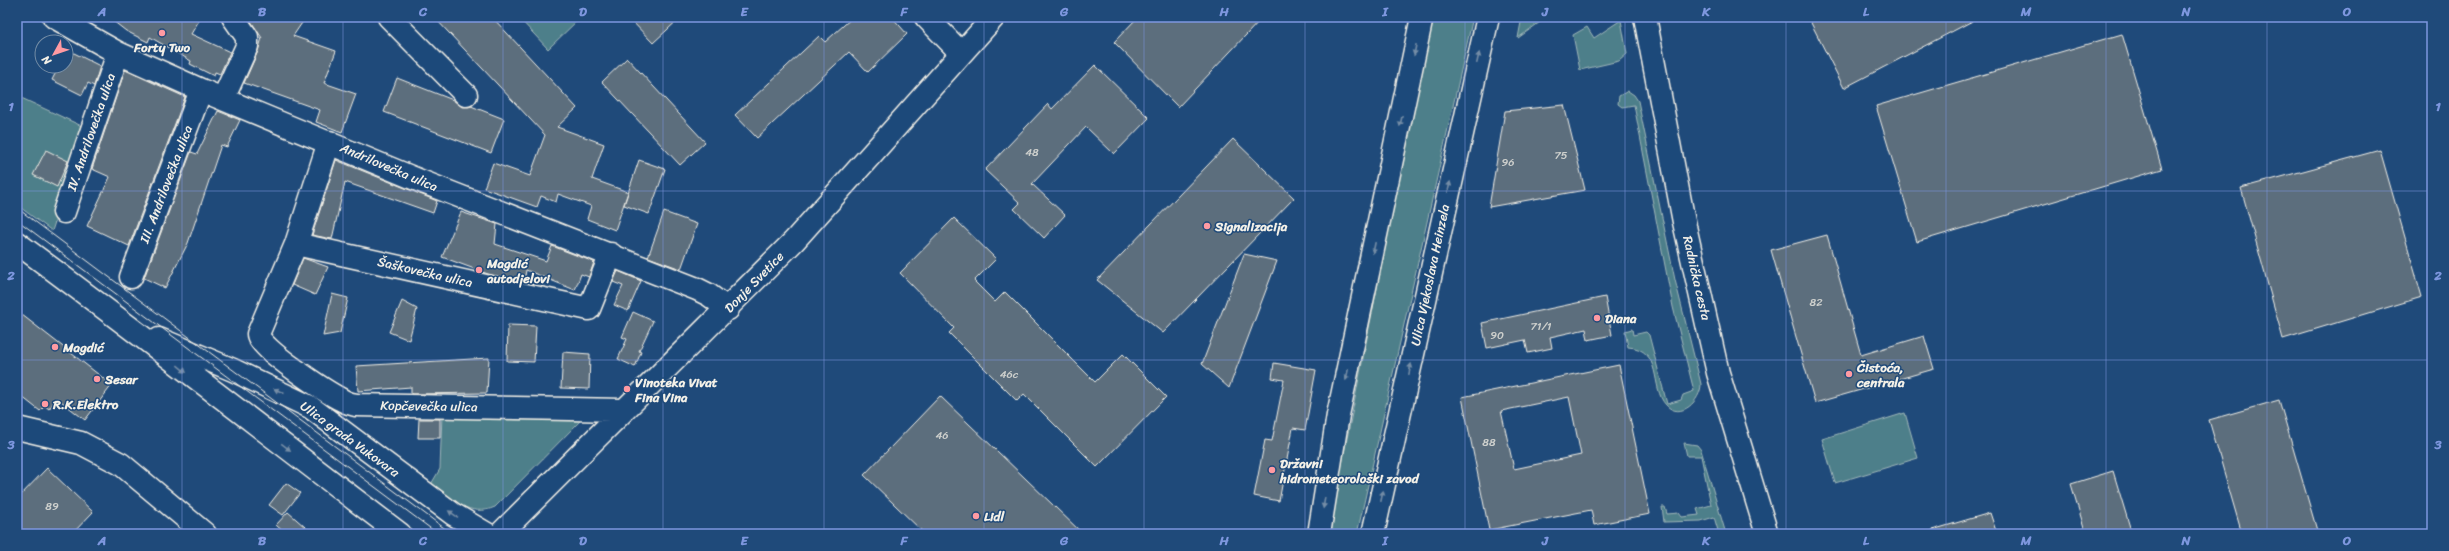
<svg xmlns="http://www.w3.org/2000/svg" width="2449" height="551" viewBox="0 0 2449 551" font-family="Sriracha,sans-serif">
	<rect width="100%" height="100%" fill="#1f4a7a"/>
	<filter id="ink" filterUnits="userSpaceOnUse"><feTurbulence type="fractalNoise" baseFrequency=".025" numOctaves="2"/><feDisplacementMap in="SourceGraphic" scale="8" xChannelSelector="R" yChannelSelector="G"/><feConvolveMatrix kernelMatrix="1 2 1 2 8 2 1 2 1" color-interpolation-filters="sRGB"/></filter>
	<g filter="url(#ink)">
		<path fill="#4e7f8a" stroke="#a1b8b9" d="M518 17H581L548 49Z
			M1431 17H1473L1357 534H1328Z
			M1522 17H1547L1518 38Z
			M1621 20 1627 54 1619 61 1580 70 1573 35 1587 27 1594 38Z
			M1628 91 1634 95 1638 101 1675 280 1701 384C1701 400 1681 421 1666 405 1650 388 1663 349 1628 347L1625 331 1632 329 1633 335 1646 332 1649 335 1667 404 1681 400 1683 395 1694 391 1673 307 1634 105 1622 107 1618 104 1619 96Z
			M17 96 86 128 52 231 17 205Z
			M1905 413 1918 458 1835 483 1822 439Z
			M442 414 584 417 495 507C470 518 452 499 430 486L440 469Z
			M1684 443 1697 445 1701 450 1726 534H1719L1714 517 1701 521 1664 522 1662 507H1665L1667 514 1679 513 1682 517 1699 515 1697 509 1711 505 1701 456H1687Z"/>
		<path fill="#5c6e7d" stroke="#f4f1e8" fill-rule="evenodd" d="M108 17H201L191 34 230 52 220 74 215 72 214 76 190 64 191 61 150 37 148 42 126 31Z
			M248 17H306L293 36 336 51 324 83 356 94 342 132 316 122 320 110 244 83 258 51 262 38Z
			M434 17H492L577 108 557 127 604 144 592 179 628 192 615 230 587 219 591 206 558 194 556 202 541 196 537 207 484 188 493 163 530 176 545 135Z
			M628 17H681L653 43Z
			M853 17H892L907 34 868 72 849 52 757 138 735 115 819 36 825 42Z
			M1138 17H1263L1178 107 1114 42Z
			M1808 17H1980L1844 88Z
			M2122 34 2162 169 1917 242 1876 106Z
			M66 49 100 66 94 86 88 83 82 95 52 80 59 66H66Z
			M627 58 705 142 680 165 602 82Z
			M1095 65 1149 118 1114 154 1086 127 1032 184 1065 215 1044 238 1014 209 1020 203 985 170 1048 104 1052 109Z
			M125 70 185 97 129 246 87 226 110 177 92 169Z
			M397 78 453 100 462 107 471 106 504 119 491 153 384 112Z
			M1564 105 1585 190 1489 207 1505 111Z
			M218 111 240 120 227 147 221 145 188 243 165 288 144 278 191 152 197 154Z
			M1233 139 1294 198 1163 333 1097 280Z
			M46 150 68 161 57 187 33 175Z
			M2380 150 2422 297 2283 339 2241 188Z
			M336 160 437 201 433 213 345 182 332 239 312 235Z
			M639 160 665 169 649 214 624 205Z
			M461 212 497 224 495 244 546 261 552 246 594 262 589 277 581 274 575 290 526 270 524 282 488 274 442 257Z
			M664 212 697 224 681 269 648 257Z
			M954 218 996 259 974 281 995 302 1005 292 1095 382 1123 354 1166 397 1097 467 1024 394 1017 401 949 333 954 328 900 273Z
			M1827 235 1861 355 1924 336 1934 369 1815 403 1771 250Z
			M1244 254 1277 261 1229 388 1202 364Z
			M303 258 328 267 315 295 292 285Z
			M618 271 641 281 628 311 614 305 623 286 613 282Z
			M332 294 348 298 340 333 323 336Z
			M1605 297 1612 335 1588 340 1586 329 1550 337 1552 348 1528 353 1525 340 1487 348 1482 323Z
			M402 301 417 309 409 340 389 332Z
			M17 311 112 385 85 420 57 398 49 409 45 406 40 411 17 393Z
			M633 312 653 321 639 351 641 352 635 367 618 359 627 339 622 337Z
			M508 325 536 326 534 362 507 361Z
			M563 352 590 354 589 389 561 388Z
			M489 358 487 393 411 394V387L358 391 356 366Z
			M1274 363 1316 370 1305 430 1293 428 1279 501 1254 496 1265 440 1272 441 1284 380 1272 378Z
			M1619 365 1650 514 1594 525 1591 510 1489 530 1462 397ZM1569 397 1581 455 1514 469 1501 411Z
			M940 396 1083 534H925L864 475Z
			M2279 400 2318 534H2242L2209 420Z
			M419 419H440V438H418Z
			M47 468 93 512 72 534H17V499Z
			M2113 471 2132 534H2086L2071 484Z
			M286 483 300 493 283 515 269 505Z
			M288 512 313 534H286L276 525Z
			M1990 513 1997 534H1933L1932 530Z"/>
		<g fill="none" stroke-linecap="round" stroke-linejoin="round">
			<defs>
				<path id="minor" d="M54 17 118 53 201 90 418 180 697 289 709 295 728 309
					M389 17 466 95
					M926 17 961 53
					M1645 17 1684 222 1718 373 1767 534
					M223 99 247 46V37L233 17
					M329 142 296 244 258 334C257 347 328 393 342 400 346 403 352 404 356 405L623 410
					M64 212 118 53
					M17 243C146 338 272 437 400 534
					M296 244 589 309 611 254
					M131 277 201 90
					M159 339 233 370 310 407 453 514 487 534
					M17 428 81 443 121 464 205 534
					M500 534 794 241 994 17"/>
				<path id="major" d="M1319 534 1338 415 1422 17
					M1373 534 1488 17"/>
			</defs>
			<use href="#minor" stroke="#f4f1e8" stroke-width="25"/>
			<use href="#major" stroke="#f4f1e8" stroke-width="25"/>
			<use href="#minor" stroke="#1f4a7a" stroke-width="22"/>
			<use href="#major" stroke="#1f4a7a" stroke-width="22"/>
			<path stroke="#f4f1e8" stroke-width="1" d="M17 208 452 534
				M17 220 438 534"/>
		</g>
		<defs><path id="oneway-solid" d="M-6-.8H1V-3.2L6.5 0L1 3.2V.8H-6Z"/></defs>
		<g fill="#748da6">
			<use href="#oneway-solid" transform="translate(1415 50) rotate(101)"/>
			<use href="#oneway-solid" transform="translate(1478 58) rotate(-77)"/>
			<use href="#oneway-solid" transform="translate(1401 121) rotate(102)"/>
			<use href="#oneway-solid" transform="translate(1449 187) rotate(-78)"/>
			<use href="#oneway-solid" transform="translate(1374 248) rotate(102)"/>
			<use href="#oneway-solid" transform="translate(182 369) rotate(39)"/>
			<use href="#oneway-solid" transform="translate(1410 369) rotate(-78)"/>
			<use href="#oneway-solid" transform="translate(1347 375) rotate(102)"/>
			<use href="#oneway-solid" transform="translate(279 391) rotate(-156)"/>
			<use href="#oneway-solid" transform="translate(286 447) rotate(37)"/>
			<use href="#oneway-solid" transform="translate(1382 496) rotate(-78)"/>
			<use href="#oneway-solid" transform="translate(1324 503) rotate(99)"/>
			<use href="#oneway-solid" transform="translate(453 514) rotate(-146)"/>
		</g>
	</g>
	<path fill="none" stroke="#7e97df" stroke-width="1" stroke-opacity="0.55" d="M182 17V534M343 17V534M503 17V534M663 17V534M824 17V534M984 17V534M1144 17V534M1305 17V534M1465 17V534M1625 17V534M1786 17V534M1946 17V534M2106 17V534M2267 17V534M17 191H2432M17 360H2432"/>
	<g fill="#ff9aa2" stroke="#1f4a7a" stroke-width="1.5">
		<circle cx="162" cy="33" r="4"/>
		<circle cx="1207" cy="226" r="4"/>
		<circle cx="479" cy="270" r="4"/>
		<circle cx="1597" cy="318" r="4"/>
		<circle cx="55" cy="347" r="4"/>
		<circle cx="1849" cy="374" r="4"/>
		<circle cx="97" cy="379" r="4"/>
		<circle cx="627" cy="389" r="4"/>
		<circle cx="45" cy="404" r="4"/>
		<circle cx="1272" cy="470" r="4"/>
		<circle cx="976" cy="516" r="4"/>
	</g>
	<g text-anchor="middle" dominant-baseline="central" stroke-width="3" stroke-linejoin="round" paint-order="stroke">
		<g font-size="11" fill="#ced0cd">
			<text x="1032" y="152">48</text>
			<text x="1561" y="155">75</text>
			<text x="1508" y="162">96</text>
			<text x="1816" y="302">82</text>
			<text x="1541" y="326">71/1</text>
			<text x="1497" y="335">90</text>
			<text x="1009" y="374">46c</text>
			<text x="942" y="435">46</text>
			<text x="1489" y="442">88</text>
			<text x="52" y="506">89</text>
		</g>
		<g font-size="13" font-weight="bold" fill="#f4f1e8" stroke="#1f4a7a" text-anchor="start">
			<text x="162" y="47" text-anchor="middle">Forty Two</text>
			<text x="1215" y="226">Signalizacija</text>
			<text x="487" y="263">Magdić<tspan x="487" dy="15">autodjelovi</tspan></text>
			<text x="1605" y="318">Diana</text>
			<text x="63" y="347">Magdić</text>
			<text x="1857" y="367">Čistoća,<tspan x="1857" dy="15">centrala</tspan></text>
			<text x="105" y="379">Sesar</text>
			<text x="635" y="382">Vinoteka Vivat<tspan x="635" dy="15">Fina Vina</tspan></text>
			<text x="53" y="404">R.K.Elektro</text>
			<text x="1280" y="463">Državni<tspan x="1280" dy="15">hidrometeorološki zavod</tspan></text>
			<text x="984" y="516">Lidl</text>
		</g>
		<g font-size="13" fill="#f4f1e8" stroke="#1f4a7a">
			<text transform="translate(91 132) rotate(-71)">IV. Andrilovečka ulica</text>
			<text transform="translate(389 167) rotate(23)">Andrilovečka ulica</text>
			<text transform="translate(166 184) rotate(-69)">III. Andrilovečka ulica</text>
			<text transform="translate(425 272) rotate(13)">Šaškovečka ulica</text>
			<text transform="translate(1430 275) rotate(-78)">Ulica Vjekoslava Heinzela</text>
			<text transform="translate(1697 278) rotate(77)">Radnička cesta</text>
			<text transform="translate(754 282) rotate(-46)">Donje Svetice</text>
			<text transform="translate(429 406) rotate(1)">Kopčevečka ulica</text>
			<text transform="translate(350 439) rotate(36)">Ulica grada Vukovara</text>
		</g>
	</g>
	<rect width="2449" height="551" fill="none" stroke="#1f4a7a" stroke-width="44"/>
	<g transform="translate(54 54) rotate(230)"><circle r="19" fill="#1f4a7a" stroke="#748da6"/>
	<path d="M0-3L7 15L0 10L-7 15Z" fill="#ff9aa2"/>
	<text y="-6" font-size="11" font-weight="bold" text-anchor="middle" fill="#f4f1e8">N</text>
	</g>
	<rect x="22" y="22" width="2405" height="507" fill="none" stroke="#7e97df" stroke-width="1.5"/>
	<g font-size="13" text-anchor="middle" font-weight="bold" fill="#7e97df">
		<text x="102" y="16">A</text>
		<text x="262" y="16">B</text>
		<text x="423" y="16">C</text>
		<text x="583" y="16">D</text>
		<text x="744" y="16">E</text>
		<text x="904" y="16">F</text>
		<text x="1064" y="16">G</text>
		<text x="1224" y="16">H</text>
		<text x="1385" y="16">I</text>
		<text x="1545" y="16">J</text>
		<text x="1706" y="16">K</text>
		<text x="1866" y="16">L</text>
		<text x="2026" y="16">M</text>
		<text x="2186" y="16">N</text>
		<text x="2347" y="16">O</text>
		<text x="11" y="111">1</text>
		<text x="2438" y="111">1</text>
		<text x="11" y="280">2</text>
		<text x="2438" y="280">2</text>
		<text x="11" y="449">3</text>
		<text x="2438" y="449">3</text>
		<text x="102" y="545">A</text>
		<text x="262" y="545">B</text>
		<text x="423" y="545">C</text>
		<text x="583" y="545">D</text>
		<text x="744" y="545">E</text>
		<text x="904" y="545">F</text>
		<text x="1064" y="545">G</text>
		<text x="1224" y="545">H</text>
		<text x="1385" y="545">I</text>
		<text x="1545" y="545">J</text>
		<text x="1706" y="545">K</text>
		<text x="1866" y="545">L</text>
		<text x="2026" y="545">M</text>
		<text x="2186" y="545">N</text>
		<text x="2347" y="545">O</text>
	</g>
</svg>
